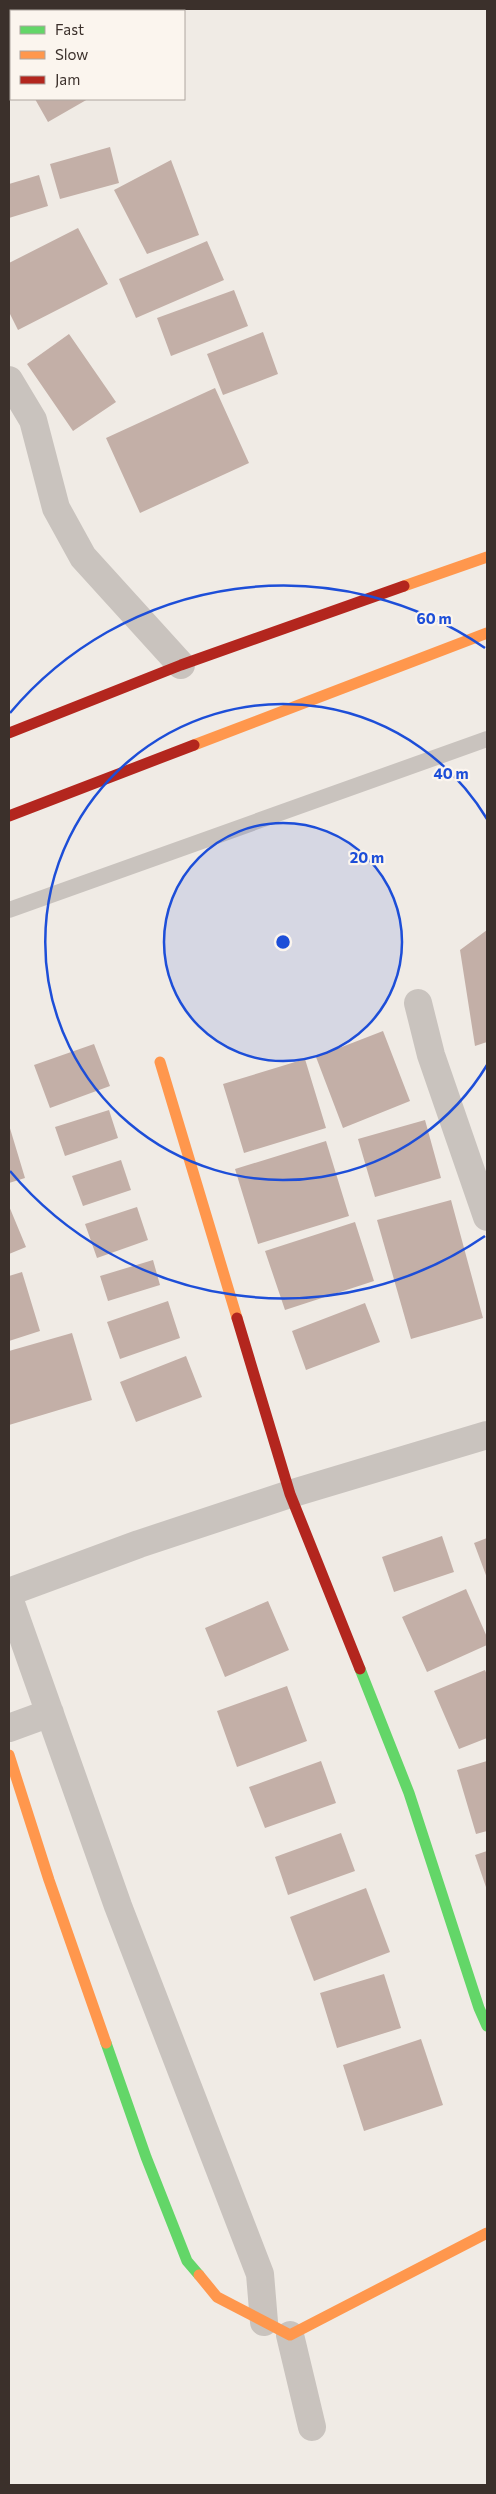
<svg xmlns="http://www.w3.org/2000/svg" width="496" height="2494" viewBox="0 0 496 2494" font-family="Commissioner,sans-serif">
	<rect width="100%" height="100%" fill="#f0ebe5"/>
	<path fill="#c3afa7" d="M35 99H88L48 122Z
		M110 147 119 183 60 199 50 164Z
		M171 160 199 235 147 254 114 190Z
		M39 175 48 206 9 218V184Z
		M78 228 108 284 18 330 9 312V263Z
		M207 241 224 280 136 318 119 279Z
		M234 290 248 326 171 356 157 318Z
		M263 332 278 374 223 395 207 354Z
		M69 334 116 402 73 431 27 364Z
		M215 388 249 463 140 513 106 438Z
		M487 930V1042L475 1046 460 950Z
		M383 1031 410 1101 343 1128 316 1057Z
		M94 1044 110 1086 50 1108 34 1065Z
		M305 1059 326 1128 244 1153 223 1084Z
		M109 1110 118 1138 65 1156 55 1127Z
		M425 1120 441 1178 375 1197 358 1139Z
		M9 1125 25 1178 9 1183Z
		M326 1141 349 1216 258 1244 235 1169Z
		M121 1160 131 1190 83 1206 72 1176Z
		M451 1200 483 1318 411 1339 377 1220Z
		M9 1206 26 1247 9 1254Z
		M137 1207 148 1240 97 1258 85 1224Z
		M355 1222 374 1281 285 1310 265 1251Z
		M153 1260 160 1285 108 1301 100 1276Z
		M22 1272 40 1331 9 1341V1276Z
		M168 1301 180 1338 120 1359 107 1322Z
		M365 1303 380 1342 306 1370 292 1331Z
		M72 1333 92 1400 9 1425V1351Z
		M186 1356 202 1397 136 1422 120 1382Z
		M442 1536 454 1572 394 1592 382 1557Z
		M487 1538V1578L474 1543Z
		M466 1589 487 1637V1645L427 1672 402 1617Z
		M268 1601 289 1650 225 1677 205 1628Z
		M485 1670 487 1675V1738L459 1749 434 1691Z
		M287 1686 307 1741 237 1767 217 1711Z
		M321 1761 336 1803 265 1828 249 1787Z
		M487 1761V1831L476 1834 457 1770Z
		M341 1833 355 1871 288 1895 275 1857Z
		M487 1851V1890L475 1855Z
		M366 1888 390 1952 314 1981 290 1917Z
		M384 1974 401 2028 337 2048 320 1993Z
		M421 2039 443 2105 364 2131 343 2065Z"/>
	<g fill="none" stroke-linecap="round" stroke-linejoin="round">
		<path stroke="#c9c3be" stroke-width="16" d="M9 910 487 739"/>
		<path stroke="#c9c3be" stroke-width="28" d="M9 380 33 420 56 508 83 557 181 665
			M418 1003 431 1055 487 1217
			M9 1592 139 1544 290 1494 487 1435
			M9 1598 118 1906 260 2274 264 2322
			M9 1728 50 1713
			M290 2335 312 2427"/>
		<path stroke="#63d668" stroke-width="11" d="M360 1669 409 1793 479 2008 487 2026
			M106 2043 146 2157 187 2261 199 2275"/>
		<path stroke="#ff974d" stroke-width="11" d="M404 586 487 557
			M194 745 487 633
			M160 1062 237 1318
			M9 1755 49 1880 106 2043
			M199 2275 217 2297 290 2335 487 2233"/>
		<path stroke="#b3261e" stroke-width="11" d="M9 733 181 665 404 586
			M9 816 194 745
			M237 1318 290 1494 360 1669"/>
	</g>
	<circle cx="283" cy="942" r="119" fill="#1d4ed8" fill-opacity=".12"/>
	<g fill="none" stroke="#1d4ed8" stroke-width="2.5">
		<circle cx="283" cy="942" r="119"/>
		<path d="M487 1065A238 238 0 1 1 487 819"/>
		<path d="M485 1236A357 357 0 0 1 10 1171M10 713A357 357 0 0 1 485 648"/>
	</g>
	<circle cx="283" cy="942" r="8" fill="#1d4ed8" stroke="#fbf5ee" stroke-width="2.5"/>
	<g font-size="15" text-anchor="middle" font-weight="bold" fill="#1d4ed8" stroke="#fbf5ee" stroke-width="4.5" stroke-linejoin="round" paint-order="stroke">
		<text x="434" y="624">60 m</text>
		<text x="451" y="779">40 m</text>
		<text x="367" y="863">20 m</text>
	</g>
	<rect width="496" height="2494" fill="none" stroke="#3b302b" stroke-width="20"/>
	<rect x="10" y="10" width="175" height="90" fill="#fbf5ee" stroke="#aea6a0"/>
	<rect x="20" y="26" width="25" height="8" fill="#63d668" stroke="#aea6a0"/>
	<text x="55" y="35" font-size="15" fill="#3b302b">Fast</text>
	<rect x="20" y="51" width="25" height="8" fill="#ff974d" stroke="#aea6a0"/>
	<text x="55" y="60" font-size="15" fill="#3b302b">Slow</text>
	<rect x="20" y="76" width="25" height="8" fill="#b3261e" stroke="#aea6a0"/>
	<text x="55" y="85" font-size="15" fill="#3b302b">Jam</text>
</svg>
